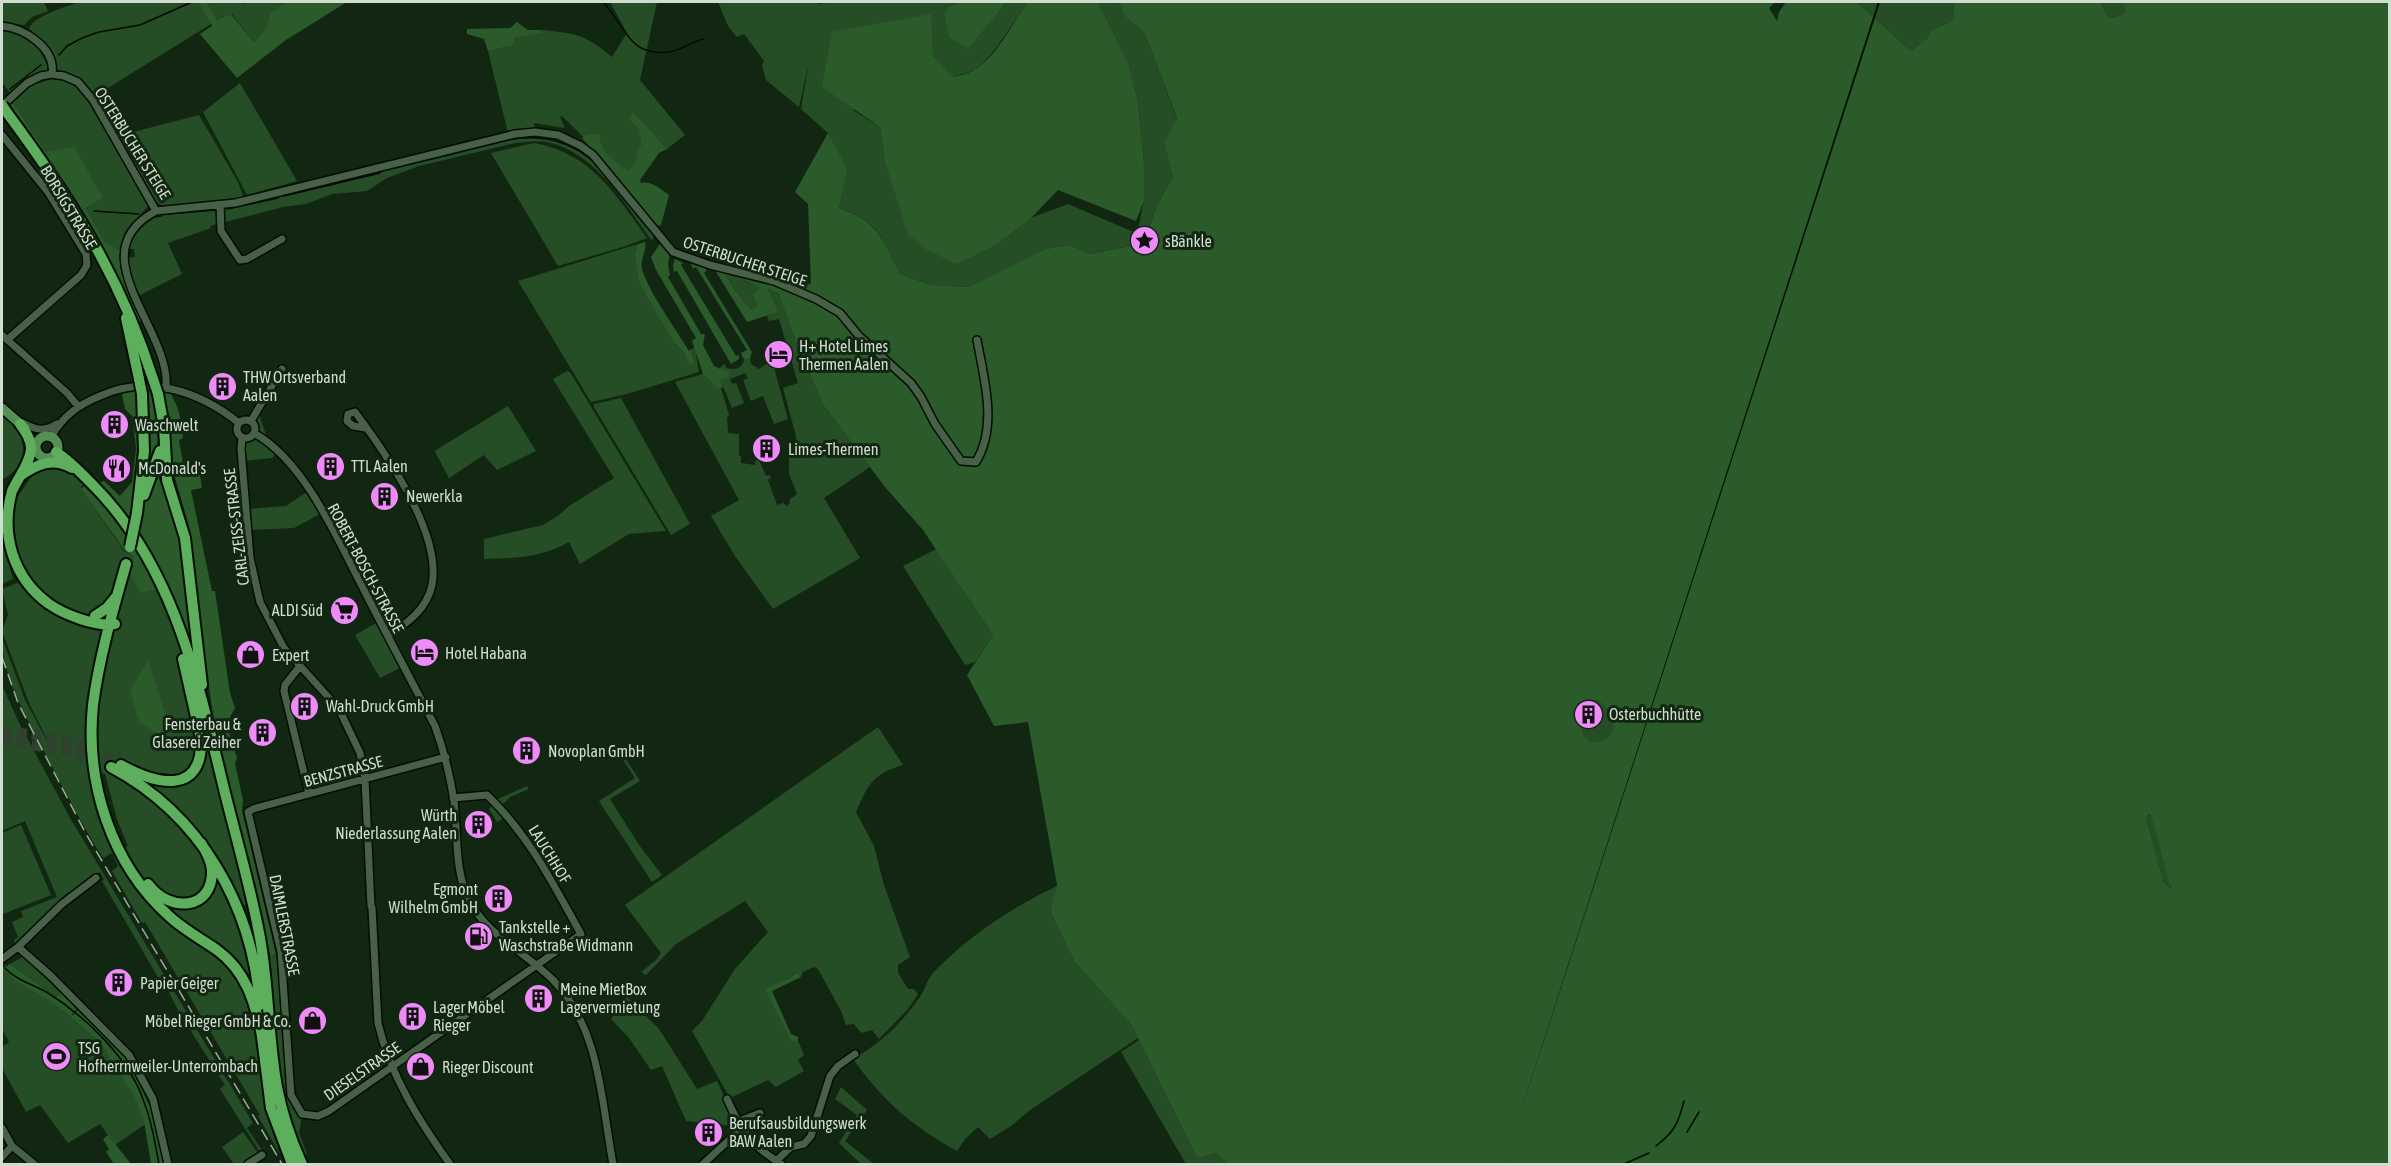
<svg xmlns="http://www.w3.org/2000/svg" width="2391" height="1166" viewBox="0 0 2391 1166" font-family="'Asap Condensed',sans-serif">
	<rect width="100%" height="100%" fill="#122712"/>
	<path fill="#264e26" fill-rule="evenodd" d="M2 2H44L48 11 32 17 24 25 2 23Z
		M79 2H198L211 24 95 96 81 80 57 70 50 54 29 29C33 16 66 7 79 2Z
		M207 2H241L243 4 246 2H286L270 13 266 28 254 43 232 14 217 20Z
		M610 2H657L640 80 685 135 667 149 661 142 625 178 562 116 560 117 565 128 534 123 535 129 508 133 488 51 514 45 513 38 541 33 540 30C575 33 585 34 612 57L627 33Z
		M718 2H816L819 4 831 2H961L948 7 992 18 1006 2H1028L996 48 984 62 975 70 953 77 933 56 853 110 880 127 884 158 999 243 1031 218 1068 204 1145 237 1140 244 1088 254 1070 245 1045 249 969 287 931 285 900 274C882 238 880 222 839 208L846 169 828 133 801 109 804 105 801 108 809 63 799 107 766 80 762 65 764 61 744 34 737 37 728 26Z
		M1098 2H1119L1124 16 1144 32 1177 119 1164 143 1173 177 1157 205 1147 232 1138 229 1144 201V164L1138 102 1129 65Z
		M1857 2H1954L1953 21 1931 30 1927 38 1911 51Z
		M2100 2H2124L2126 13 2114 18 2108 16Z
		M2 30C24 31 40 46 48 67L47 72 34 75 10 93 2 82Z
		M52 79 64 80 82 91 149 205 125 232 120 250 104 241 86 208 103 198 46 152 11 100 29 86Z
		M240 83 297 181 247 195 203 112Z
		M199 115 238 182 244 198C226 201 181 210 164 206 160 205 156 202 154 198L118 136Z
		M533 134C547 137 561 138 574 145 608 164 631 205 654 235L652 241C624 203 597 154 548 142 537 140 525 142 515 143L419 166 387 178 367 191 332 194 306 204 283 207 210 226 211 228 168 243 182 274 138 296 131 278 126 258 135 257 134 249H127L136 229 155 214 232 206Z
		M534 143C591 153 615 194 647 238L626 246 558 266 491 153Z
		M638 244 635 254 673 341 686 355 694 358 692 349 695 348 699 372 627 394 591 402 518 281Z
		M722 269C737 273 747 282 761 288L759 306 751 309 737 293Z
		M768 289 778 293 803 360 824 406 870 467 824 498 860 558 773 609 735 556 711 516 739 500 675 382 703 374 718 389 721 388 729 415 727 418 728 433 739 434V456H741V463L755 465V461L759 460 766 476 770 475 771 478 768 480 777 505 783 503 787 506 790 503 789 500 797 494 789 474V456L796 455V436L783 388 798 383 779 319 769 321 767 316 777 312Z
		M750 358 751 364 759 369 768 363 769 365 773 364 788 419 774 424 763 396 751 401 743 380 748 378 745 373 730 379 732 384 736 383 744 403 732 408 720 379V368L724 364 727 368C735 371 742 368 744 360Z
		M567 371 570 372 666 531 629 534 580 564 569 542C541 558 516 558 484 559V539L543 525 559 515 569 506 614 478 553 379Z
		M621 398 690 524 671 535 594 407V404Z
		M508 406 536 451 497 470 484 455 449 478 435 452 436 450Z
		M258 411 269 444 277 452 272 458 242 461 245 438 254 433 255 427 251 421Z
		M2 415 21 432C21 438 22 441 23 447 25 460 13 476 2 479Z
		M46 467C63 466 71 473 84 484L80 488 124 551 133 556 130 574 161 588 169 586 188 633H193L199 685 249 903 237 909 253 984H243L250 999 257 1035 266 1112 280 1154 258 1116 260 1115 145 922 142 923 112 871 118 866 112 853 103 858C81 823 62 786 43 749 26 716 2 676 2 638L25 700 58 761 29 703 2 631 8 615 2 589 17 583 22 585 26 576 15 554 10 516 17 498 33 474ZM92 772 105 774 117 819 128 846 115 851Z
		M307 492 320 514 294 528 251 530 249 509 286 506Z
		M2 542 13 579 2 584Z
		M936 549 993 635 975 662 965 665 903 566Z
		M378 622 402 667 380 678 355 635Z
		M2 685 20 725 70 818 253 1123 247 1128 261 1149 260 1152 220 1089 225 1085 179 1012 162 979H159L102 881 104 880 100 872 65 895 15 943 14 940 18 937 12 922 23 917 21 911 57 897 25 821 2 831Z
		M1597 700C1611 711 1618 719 1609 737 1580 754 1580 724 1578 702Z
		M878 727 903 765C872 774 868 785 856 812L874 846 884 885 910 957 898 965V973L908 989H914L918 994 908 1009 879 1039 872 1030 861 1033 854 1024 846 1025 841 1011 818 969 814 967 803 972 801 977 795 972 791 977 766 989 791 1041H798L804 1055 798 1060 804 1071 776 1087 768 1080 730 1098 692 1031 702 1021 735 969 768 932 745 901 676 944 646 975 641 972 656 960 661 953 625 905Z
		M613 744H616L640 781 610 799 639 845 662 875 652 882 599 801 635 778 614 746 592 758 590 755Z
		M527 786 529 789 510 797 503 804 510 814 497 822 489 809 498 799Z
		M2151 814 2172 888 2164 883 2146 817Z
		M21 825 51 895 3 914 2 833Z
		M1057 886 1050 911 1074 961 1132 1026 1138 1038 1030 1110 1011 1126 990 1139 978 1127 965 1139 957 1151C912 1126 883 1101 853 1059 881 1043 901 1024 920 997 925 990 927 980 933 973 968 936 1011 908 1057 886Z
		M281 952 291 1095 302 1114 299 1133 307 1154 301 1157C275 1092 273 1023 268 954L271 958Z
		M23 957 61 993 56 997 10 964Z
		M5 967 43 991 101 1039 140 1099 147 1123 115 1145 100 1124 68 1143 40 1105 26 1112 2 1068V1047L9 1042 2 1029V969Z
		M626 996 659 1029 697 1089 717 1081 735 1121 733 1126 686 1121 662 1066 651 1070 629 1038 611 1019Z
		M1139 1040 1197 1158 1217 1153 1227 1164H1186L1121 1052Z
		M841 1087 867 1110 845 1141 874 1164H861L839 1143 857 1115 835 1099Z
		M243 1132 258 1153 242 1164H234L222 1147Z"/>
	<path fill="#2b5a2b" fill-rule="evenodd" d="M198 2H207L217 20 231 14 254 43 266 28 270 13 286 2H347L286 40 237 78 200 34 212 26Z
		M961 2H1006L968 49 949 37 945 16 948 7Z
		M1028 2H1098L1129 65 1138 102 1144 164V201L1136 221 1058 190 1031 218 999 243 957 264 927 250 908 234 884 158 880 127 822 87 832 32 931 14 933 56 954 77C961 75 970 73 976 69 999 54 1012 23 1028 2Z
		M1119 2H1775L1769 8 1777 21 1779 12 1786 2H1857L1911 51 1927 38 1931 30 1953 21 1954 2H2100L2108 16 2114 18 2125 13V7L2123 4 2124 2H2389V1164H1227L1217 1153 1197 1158 1132 1026 1074 961 1050 911 1057 885 1028 722 994 726 967 675 993 635 923 530 885 487 824 406 803 360 778 293 768 289 778 312 747 322 715 270V268L722 269 737 293 751 309 758 306 753 295 760 288 724 268 727 263 762 269 802 285 811 284 808 204 795 192 828 133 847 169 839 208C880 223 882 238 900 274L931 285 969 287 1045 249 1070 245 1089 254 1140 244 1147 233 1157 205 1173 177 1164 143 1177 118 1144 32 1124 16ZM1597 700C1611 711 1618 719 1609 737 1580 754 1580 724 1579 702ZM2150 814 2151 815 2171 888 2164 883 2146 817Z
		M517 22 528 30H540L542 33 514 38V45L488 51 484 39 467 34V29L510 28Z
		M11 100 46 152 74 147 103 198 86 208 104 241 120 250 122 271 141 320 138 322C127 298 117 274 104 251 76 199 42 152 7 104Z
		M633 112 667 149 659 153 640 180 641 183C650 180 661 189 669 195L661 225 654 227 618 180 582 138 587 135 600 134C599 153 615 160 628 171L637 160V152L642 144 639 129 629 118Z
		M645 242C647 250 640 259 642 269 646 288 678 332 689 351L692 349 694 364 688 363 686 355 673 341 639 282 635 254 638 244Z
		M661 242 670 252 668 265 670 275 668 277 701 334H705L703 345 714 366 729 373 728 377 720 379 723 387 718 389 703 374 692 341 696 338 656 270 651 257Z
		M675 259 683 263 681 265 736 356 739 355V359L731 364 677 271 674 272 673 266Z
		M690 262 702 265 707 270 704 273 752 352 750 358 744 360 741 353 747 350 696 267 693 269Z
		M132 388 151 391 157 417 158 441 152 459 177 529 193 633 188 634 169 586 141 593 130 574 133 556 125 551 80 488 104 481 120 496 132 482 136 448 132 416 125 409 121 390Z
		M163 393 171 394C179 408 182 422 183 438L179 440 184 469H199L202 488 191 490 212 591H215L230 693 235 708 230 717 235 728 229 732 237 758 235 764 243 800 242 811 276 954 271 958 215 728 204 653 189 526 173 471 169 443V420Z
		M148 660 171 731 161 737 139 721 130 691Z
		M10 964 56 997 61 993 78 1007 71 1016 41 995 15 981 3 968Z
		M796 972 801 977 772 991 791 1034 798 1037V1041H791L765 989 791 977Z
		M80 1008 126 1057 152 1111 164 1164H151L144 1121 135 1098 101 1043 71 1017Z
		M108 1135 131 1164H114L106 1152 109 1149 103 1139Z"/>
	<path fill="#000c00" d="M1878 2H1880L1504 1164Z"/>
	<g fill="none" stroke-linecap="round" stroke-linejoin="round">
		<path stroke="#000c00" stroke-width="1.5" d="M603 2C626 26 628 57 669 52 681 51 691 41 704 39
			M59 55 67 46 82 38 99 32 140 25 192 2
			M10 89 41 65
			M445 156C500 141 548 121 595 163
			M394 167 440 157
			M617 190 626 201
			M284 196 380 173
			M227 209 278 198
			M94 211 139 214
			M167 214 216 210
			M153 217 161 216
			M5 968C17 981 33 984 48 993 86 1017 130 1059 144 1102 152 1122 155 1143 159 1164
			M1687 1132 1699 1112
			M1656 1146C1675 1131 1678 1124 1684 1101
			M1624 1164 1649 1153"/>
		<path stroke="#2e422e" stroke-width="10" stroke-dasharray="10 5" stroke-linecap="butt" d="M2 732C41 733 78 743 114 761
			M2 740 65 751 111 767"/>
		<defs>
			<path id="minor" d="M2 26C24 28 56 48 52 74
				M2 106 27 83 41 76 52 74 64 76 78 82 93 100 156 211
				M2 135 48 192 86 254 87 265 81 275 7 340
				M220 205 221 231 240 260 247 259 282 239
				M2 335 67 393 78 406
				M166 387C171 329 77 253 156 211L235 203 515 134 535 132 558 135 581 146 593 155 673 252 710 265 774 281 816 299 840 313 859 336 911 383 921 397 935 424 961 461 976 462C998 426 984 379 977 340
				M237 429a9 9 0 1 1 18 0a9 9 0 1 1-18 0Z
				M251 421 282 369
				M23 423C36 430 44 432 57 424
				M366 428 353 426 347 421 348 414 355 412C385 452 442 533 432 585 427 609 407 624 388 635
				M254 433C306 462 338 541 365 592 388 637 412 682 435 726 444 751 450 775 454 801 458 833 454 870 469 900 487 936 527 953 554 981 601 1031 601 1101 613 1164
				M51 437C63 416 78 405 100 396 148 374 199 391 239 423
				M242 437 241 449 250 558 260 602 284 648 339 709 360 753 365 779 371 906
				M300 666 285 685 284 691 309 794
				M446 757 253 809 248 812 281 952 291 1095 302 1114 318 1116 329 1111 581 934C553 884 529 835 487 795L453 798
				M372 908 378 1023C390 1075 419 1121 450 1164
				M18 947 51 976 129 1055 153 1099 168 1164
				M2 959 18 947 62 904 96 878
				M727 1099C742 1133 750 1144 781 1164
				M737 1122 760 1113
				M2 1128 12 1146 34 1164
				M2 1157 12 1146
				M776 1161 791 1147 804 1144 811 1136 830 1076 838 1066 855 1054
				M248 1164 262 1155
				M703 1164 741 1129"/>
			<path id="major" d="M2 408 25 428
				M36 447a11 11 0 1 1 22 0a11 11 0 1 1-22 0Z"/>
			<path id="highway" d="M8 114C71 199 121 278 153 379
				M126 318 139 379
				M158 394 164 427 167 480 185 538 202 685
				M20 424C25 431 31 439 31 449 30 463 18 478 12 491 0 534 13 578 49 604 65 615 96 627 115 624
				M56 452C69 460 79 471 90 482 174 564 198 682 225 793 237 841 251 889 260 938 269 988 268 1038 277 1087 282 1114 291 1140 302 1164
				M20 476C37 464 53 457 72 468
				M144 495 160 451
				M137 513 144 451 142 394
				M126 564C113 610 99 658 93 705 85 782 111 864 169 916 183 929 201 939 217 950 246 971 255 1002 262 1036
				M95 616 107 608 116 597
				M121 765C155 784 203 797 201 739L183 659
				M111 767C201 815 252 905 260 1005
				M148 884C169 913 213 911 212 870 211 860 206 851 201 843
				M261 1029 271 1108 292 1164"/>
		</defs>
		<use href="#minor" stroke="#000f01" stroke-width="10"/>
		<use href="#major" stroke="#000f01" stroke-width="12"/>
		<use href="#highway" stroke="#000f01" stroke-width="14"/>
		<use href="#minor" stroke="#496048" stroke-width="7"/>
		<use href="#major" stroke="#558f55" stroke-width="9"/>
		<use href="#highway" stroke="#5daf5d" stroke-width="10"/>
		<path stroke="#9dac9c" stroke-width="1.5" stroke-dasharray="12 6" stroke-linecap="butt" d="M2 657 18 703 86 834 282 1164"/>
		<defs>
			<path id="highway-bridge" d="M2 105 8 114
				M139 379 142 394
				M153 379 158 394
				M130 547 137 513"/>
		</defs>
		<use href="#highway-bridge" stroke="#000f01" stroke-width="14" stroke-linecap="butt"/>
		<use href="#highway-bridge" stroke="#5daf5d" stroke-width="10"/>
	</g>
	<defs>
		<symbol id="sight-disc" viewBox="-11 -11 22 22"><circle r="9.5" fill="#ee8bf8" stroke="#122712"/><path d="M0-6L1.8-2.2L6-1.7L2.9 1.2L3.7 5.4L0 3.3L-3.7 5.4L-2.9 1.2L-6-1.7L-1.8-2.2Z" fill="#111"/></symbol>
		<symbol id="hotel-disc" viewBox="-11 -11 22 22"><circle r="9.5" fill="#ee8bf8" stroke="#122712"/><path d="M-6-4.5h1.5V1H6V5H4.5V3h-9V5H-6ZM-4 0a1.8 1.8 0 1 1 3.6 0ZM.5 0V-2.5h3Q6-2.5 6 0Z" fill="#111"/></symbol>
		<symbol id="building-disc" viewBox="-11 -11 22 22"><circle r="9.5" fill="#ee8bf8" stroke="#122712"/><path d="M-4-6H4V6H1V3H-1V6H-4ZM-2.5-4.3h1.7v1.8h-1.7ZM.8-4.3h1.7v1.8H.8ZM-2.5-1h1.7V.8h-1.7ZM.8-1h1.7V.8H.8Z" fill="#111"/></symbol>
		<symbol id="restaurant-disc" viewBox="-11 -11 22 22"><circle r="9.5" fill="#ee8bf8" stroke="#122712"/><path d="M-5-6h1v4h1v-4h1v4h1v-4h1v5L-1.5 .5V6h-2V.5L-5-1ZM5-6V6H3V1.5H1.5Q1.5-4 5-6Z" fill="#111"/></symbol>
		<symbol id="supermarket-disc" viewBox="-11 -11 22 22"><circle r="9.5" fill="#ee8bf8" stroke="#122712"/><path d="M-6-5.5h2.5l.6 2H6L4.5 2H-2.5L-4.4-4H-6ZM-1.5 3.2a1.3 1.3 0 1 0 .1 0ZM3 3.2a1.3 1.3 0 1 0 .1 0Z" fill="#111"/></symbol>
		<symbol id="shop-disc" viewBox="-11 -11 22 22"><circle r="9.5" fill="#ee8bf8" stroke="#122712"/><path d="M-5-2.5h2.3a2.7 3.5 0 0 1 5.4 0H5L5.5 6h-11ZM-1.5-2.5h3a1.5 2.3 0 0 0-3 0Z" fill="#111"/></symbol>
		<symbol id="fuel-disc" viewBox="-11 -11 22 22"><circle r="9.5" fill="#ee8bf8" stroke="#122712"/><path d="M-5.5-6h7V0h2V4h1.3V-2.5L3-4.5l.8-.8L6-3V5H2.5V1h-1V6h-7ZM-4.2-4.7v3.2H.2V-4.7Z" fill="#111"/></symbol>
		<symbol id="stadium-disc" viewBox="-11 -11 22 22"><circle r="9.5" fill="#ee8bf8" stroke="#122712"/><path d="M0-5a6.5 5 0 1 0 0 10a6.5 5 0 1 0 0-10ZM-3.5-1.8h7v3.6h-7Z" fill="#111"/></symbol>
	</defs>
	<g fill-rule="evenodd">
		<use href="#sight-disc" x="1128" y="224" width="33" height="33"/>
		<use href="#hotel-disc" x="762" y="338" width="33" height="33"/>
		<use href="#building-disc" x="206" y="370" width="33" height="33"/>
		<use href="#building-disc" x="98" y="408" width="33" height="33"/>
		<use href="#building-disc" x="750" y="432" width="33" height="33"/>
		<use href="#building-disc" x="314" y="450" width="33" height="33"/>
		<use href="#restaurant-disc" x="100" y="452" width="33" height="33"/>
		<use href="#building-disc" x="368" y="480" width="33" height="33"/>
		<use href="#supermarket-disc" x="328" y="594" width="33" height="33"/>
		<use href="#hotel-disc" x="408" y="636" width="33" height="33"/>
		<use href="#shop-disc" x="234" y="638" width="33" height="33"/>
		<use href="#building-disc" x="288" y="690" width="33" height="33"/>
		<use href="#building-disc" x="1572" y="698" width="33" height="33"/>
		<use href="#building-disc" x="246" y="716" width="33" height="33"/>
		<use href="#building-disc" x="510" y="734" width="33" height="33"/>
		<use href="#building-disc" x="462" y="808" width="33" height="33"/>
		<use href="#building-disc" x="482" y="882" width="33" height="33"/>
		<use href="#fuel-disc" x="462" y="920" width="33" height="33"/>
		<use href="#building-disc" x="102" y="966" width="33" height="33"/>
		<use href="#building-disc" x="522" y="982" width="33" height="33"/>
		<use href="#building-disc" x="396" y="1000" width="33" height="33"/>
		<use href="#shop-disc" x="296" y="1004" width="33" height="33"/>
		<use href="#stadium-disc" x="40" y="1040" width="33" height="33"/>
		<use href="#shop-disc" x="404" y="1050" width="33" height="33"/>
		<use href="#building-disc" x="692" y="1116" width="33" height="33"/>
	</g>
	<g text-anchor="middle" dominant-baseline="central" stroke-width="6" stroke-linejoin="round" paint-order="stroke">
		<g font-size="16" fill="#d0ddcf" stroke="#122712">
			<text transform="translate(133 143) rotate(58)">OSTERBUCHER STEIGE</text>
			<text transform="translate(69 207) rotate(59)">BORSIGSTRASSE</text>
			<text transform="translate(745 261) rotate(18)">OSTERBUCHER STEIGE</text>
			<text transform="translate(236 527) rotate(-97)">CARL-ZEISS-STRASSE</text>
			<text transform="translate(366 568) rotate(62)">ROBERT-BOSCH-STRASSE</text>
			<text transform="translate(343 771) rotate(-15)">BENZSTRASSE</text>
			<text transform="translate(550 854) rotate(58)">LAUCHHOF</text>
			<text transform="translate(285 925) rotate(79)">DAIMLERSTRASSE</text>
			<text transform="translate(362 1071) rotate(-35)">DIESELSTRASSE</text>
		</g>
		<g font-size="16" fill="#d0ddcf" stroke="#122712" text-anchor="start">
			<text x="1165" y="241">sBänkle</text>
			<text x="799" y="346">H+ Hotel Limes<tspan x="799" dy="18">Thermen Aalen</tspan></text>
			<text x="243" y="377">THW Ortsverband<tspan x="243" dy="18">Aalen</tspan></text>
			<text x="135" y="425">Waschwelt</text>
			<text x="788" y="449">Limes-Thermen</text>
			<text x="351" y="466">TTL Aalen</text>
			<text x="138" y="468">McDonald's</text>
			<text x="406" y="496">Newerkla</text>
			<text x="323" y="610" text-anchor="end">ALDI Süd</text>
			<text x="445" y="653">Hotel Habana</text>
			<text x="272" y="655">Expert</text>
			<text x="326" y="706">Wahl-Druck GmbH</text>
			<text x="1609" y="714">Osterbuchhütte</text>
			<text x="241" y="724" text-anchor="end">Fensterbau &amp;<tspan x="241" dy="18">Glaserei Zeiher</tspan></text>
			<text x="548" y="751">Novoplan GmbH</text>
			<text x="457" y="815" text-anchor="end">Würth<tspan x="457" dy="18">Niederlassung Aalen</tspan></text>
			<text x="478" y="889" text-anchor="end">Egmont<tspan x="478" dy="18">Wilhelm GmbH</tspan></text>
			<text x="499" y="927">Tankstelle +<tspan x="499" dy="18">Waschstraße Widmann</tspan></text>
			<text x="140" y="983">Papier Geiger</text>
			<text x="560" y="989">Meine MietBox<tspan x="560" dy="18">Lagervermietung</tspan></text>
			<text x="433" y="1007">Lager Möbel<tspan x="433" dy="18">Rieger</tspan></text>
			<text x="291" y="1021" text-anchor="end">Möbel Rieger GmbH &amp; Co.</text>
			<text x="78" y="1048">TSG<tspan x="78" dy="18">Hofherrnweiler-Unterrombach</tspan></text>
			<text x="442" y="1067">Rieger Discount</text>
			<text x="729" y="1123">Berufsausbildungswerk<tspan x="729" dy="18">BAW Aalen</tspan></text>
		</g>
	</g>
	<rect width="2391" height="1166" fill="none" stroke="#d0ddcf" stroke-width="6"/>
</svg>
